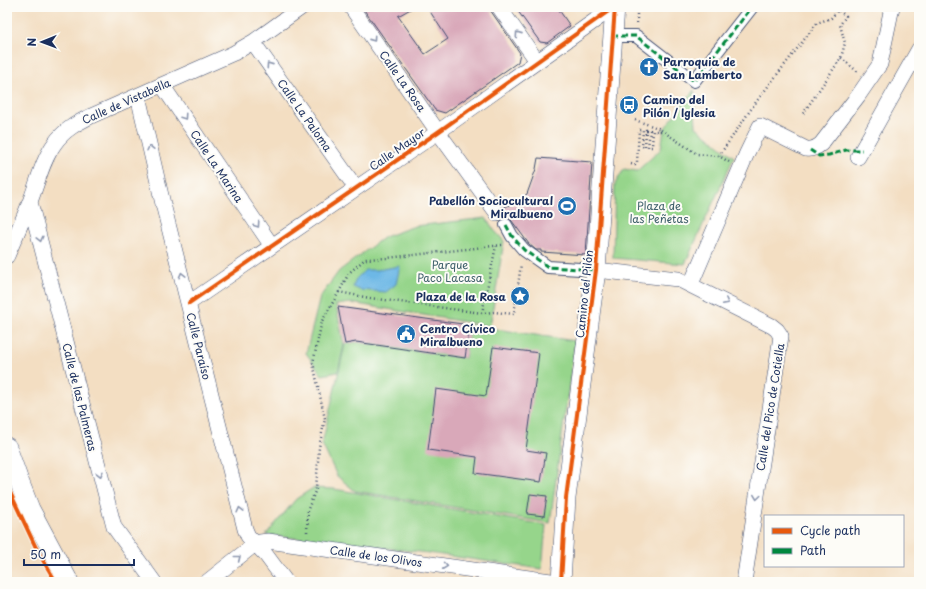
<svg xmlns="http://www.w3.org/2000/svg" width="926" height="589" viewBox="0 0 926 589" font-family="'Playpen Sans',sans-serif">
	<rect width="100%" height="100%" fill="#fdfcf7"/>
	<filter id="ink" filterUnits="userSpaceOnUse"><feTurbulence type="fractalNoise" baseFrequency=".025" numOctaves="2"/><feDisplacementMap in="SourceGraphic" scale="8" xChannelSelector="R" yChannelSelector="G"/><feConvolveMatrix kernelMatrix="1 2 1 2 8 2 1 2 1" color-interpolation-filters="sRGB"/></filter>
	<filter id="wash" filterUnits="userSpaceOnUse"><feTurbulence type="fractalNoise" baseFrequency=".012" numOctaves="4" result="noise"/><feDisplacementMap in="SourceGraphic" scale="16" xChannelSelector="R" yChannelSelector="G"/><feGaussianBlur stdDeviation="0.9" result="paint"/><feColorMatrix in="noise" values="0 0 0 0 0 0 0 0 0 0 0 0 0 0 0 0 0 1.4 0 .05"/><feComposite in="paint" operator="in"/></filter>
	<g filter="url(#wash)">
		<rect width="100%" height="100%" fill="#f3dec2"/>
		<path fill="#96d58b" stroke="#588274" d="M694 90 696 127 734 157 685 264 613 258 615 184 624 169 637 171 661 149 664 129Z
			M486 218 494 230 504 241 490 326 351 303 336 305 344 346 338 372 322 375 306 353 320 297 339 271 384 237 415 226Z
			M470 325 575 341 550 523 355 491 337 476 322 444 345 344 356 342 465 358Z
			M313 488 334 489 546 525 542 569 421 552 266 535 296 499Z"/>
		<path fill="#6db8e6" stroke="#4474a2" d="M400 266 396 284 386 292 360 290 353 287 356 279 365 270H377Z"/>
		<g id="blocks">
			<path fill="#d9a8b9" d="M362 7H414L398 16 425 54 448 39 427 7H488L520 53 518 62 445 113 435 110Z
				M515 7H557L570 26 547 43 540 42Z
				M538 158 592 162 586 255 541 252V250H536L529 244 506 213 504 207 513 204 527 194 536 169Z
				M338 307 470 325 465 358 356 342 345 344Z
				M493 347 539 353 526 450 546 453 541 482 475 473 477 457 428 450 436 389 486 396Z
				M530 494 547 496 544 516 527 514Z"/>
		</g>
	</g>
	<g filter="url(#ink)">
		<use href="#blocks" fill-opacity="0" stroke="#3b496d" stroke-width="1"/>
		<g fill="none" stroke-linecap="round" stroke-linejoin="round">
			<defs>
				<path id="pedestrian" d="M612 36H636L694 81 752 7
					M506 225 512 236 524 250 548 267 596 270"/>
				<path id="minor" d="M351 7 438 132 497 213
					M499 7 537 61
					M253 42 356 188
					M162 85 272 246
					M138 96 163 204 245 529 248 536 266 555 286 582
					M858 157 919 49
					M30 202 114 527 154 582
					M7 256C15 237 24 218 31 199 38 181 43 159 55 143 64 130 77 123 91 116L234 53 253 42 302 7
					M596 270 678 279 772 326 777 330 781 336 744 582
					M691 284 747 153 760 126 806 149C812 150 816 148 821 144L858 96 880 64 892 7
					M189 303 438 132 614 7
					M207 582 255 544 260 542 268 541 558 582"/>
				<path id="tertiary" d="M7 447 18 478 30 509 69 582
					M561 582 566 498 596 270 615 7"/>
			</defs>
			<use href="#pedestrian" stroke="#3b496d" stroke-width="14"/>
			<use href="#minor" stroke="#3b496d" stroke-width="16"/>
			<use href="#tertiary" stroke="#3b496d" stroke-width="20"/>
			<path stroke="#3b496d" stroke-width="2.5" stroke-dasharray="1 3" stroke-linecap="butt" d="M637 23V7
				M841 58 858 72
				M635 120 658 128 697 154 719 156 729 162
				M719 156 756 102 817 23 831 18 838 10 846 16 840 25 845 43 841 58 802 115
				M631 164 635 165 637 162 639 130H643L642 146 645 147 646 130H650L648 147H652L653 131H663
				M502 245 387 258 365 259 349 273 339 292 370 298 482 313 494 312 514 314 521 264
				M482 313 496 246
				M307 532 308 509 316 489 319 447 325 419 313 363 322 321 339 292"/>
			<use href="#pedestrian" stroke="#fff" stroke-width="12"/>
			<use href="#minor" stroke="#fff" stroke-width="15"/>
			<use href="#tertiary" stroke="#fff" stroke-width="19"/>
			<path stroke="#00873e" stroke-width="3" stroke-dasharray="6 3" stroke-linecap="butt" d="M612 36H636L694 81 752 7
				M810 150 819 156 829 155 846 150H862
				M506 225 512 236 524 250 548 267 596 270"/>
			<defs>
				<path id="cycleway" d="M189 303 438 132 614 7
					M7 486 38 552 56 582
					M561 582 566 498 596 270 615 7"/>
			</defs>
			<use href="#cycleway" stroke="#fdfcf7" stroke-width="6"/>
			<use href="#cycleway" stroke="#e8590c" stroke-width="4"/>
		</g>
		<defs><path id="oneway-chevron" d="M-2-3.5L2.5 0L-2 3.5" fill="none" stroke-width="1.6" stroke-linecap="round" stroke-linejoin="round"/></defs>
		<g stroke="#8d97ae">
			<use href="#oneway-chevron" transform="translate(518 34) rotate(-125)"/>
			<use href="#oneway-chevron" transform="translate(373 39) rotate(55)"/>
			<use href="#oneway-chevron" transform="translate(269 65) rotate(-125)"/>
			<use href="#oneway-chevron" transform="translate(184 117) rotate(56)"/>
			<use href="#oneway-chevron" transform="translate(150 148) rotate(-103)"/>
			<use href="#oneway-chevron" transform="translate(257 225) rotate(56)"/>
			<use href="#oneway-chevron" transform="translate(40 239) rotate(76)"/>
			<use href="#oneway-chevron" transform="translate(182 275) rotate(-104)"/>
			<use href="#oneway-chevron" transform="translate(726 302) rotate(27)"/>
			<use href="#oneway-chevron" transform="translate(100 474) rotate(76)"/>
			<use href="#oneway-chevron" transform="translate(757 497) rotate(98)"/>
			<use href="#oneway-chevron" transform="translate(240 510) rotate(-104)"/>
			<use href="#oneway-chevron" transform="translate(238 558) rotate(-38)"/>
			<use href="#oneway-chevron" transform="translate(445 566) rotate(8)"/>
		</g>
	</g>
	<defs>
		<symbol id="church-disc" viewBox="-11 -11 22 22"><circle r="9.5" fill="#1f6fb2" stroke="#fdfcf7"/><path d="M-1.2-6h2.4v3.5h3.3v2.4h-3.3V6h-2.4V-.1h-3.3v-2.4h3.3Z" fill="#fff"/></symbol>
		<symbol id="bus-disc" viewBox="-11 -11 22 22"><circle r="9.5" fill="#1f6fb2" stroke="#fdfcf7"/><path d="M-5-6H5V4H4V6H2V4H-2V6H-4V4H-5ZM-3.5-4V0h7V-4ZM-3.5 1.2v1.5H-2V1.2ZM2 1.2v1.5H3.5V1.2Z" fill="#fff"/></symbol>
		<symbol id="stadium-disc" viewBox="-11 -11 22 22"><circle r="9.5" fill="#1f6fb2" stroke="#fdfcf7"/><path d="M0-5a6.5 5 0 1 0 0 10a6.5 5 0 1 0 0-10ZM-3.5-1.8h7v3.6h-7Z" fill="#fff"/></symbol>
		<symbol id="sight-disc" viewBox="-11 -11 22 22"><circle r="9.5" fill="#1f6fb2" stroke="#fdfcf7"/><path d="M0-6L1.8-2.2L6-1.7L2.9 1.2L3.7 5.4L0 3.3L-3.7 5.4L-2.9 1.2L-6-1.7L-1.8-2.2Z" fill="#fff"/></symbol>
		<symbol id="civic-disc" viewBox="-11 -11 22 22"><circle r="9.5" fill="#1f6fb2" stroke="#fdfcf7"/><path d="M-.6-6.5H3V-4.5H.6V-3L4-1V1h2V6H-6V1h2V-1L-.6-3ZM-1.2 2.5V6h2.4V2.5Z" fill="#fff"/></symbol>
	</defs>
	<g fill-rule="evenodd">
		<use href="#church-disc" x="638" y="56" width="22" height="22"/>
		<use href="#bus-disc" x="618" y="94" width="22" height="22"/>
		<use href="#stadium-disc" x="556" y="195" width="22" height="22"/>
		<use href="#sight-disc" x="509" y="285" width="22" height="22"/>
		<use href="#civic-disc" x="395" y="323" width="22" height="22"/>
	</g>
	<g text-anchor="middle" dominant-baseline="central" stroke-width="4" stroke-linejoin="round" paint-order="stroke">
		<g font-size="11" font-weight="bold" fill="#1b2f5e" stroke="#fdfcf7" text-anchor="start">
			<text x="663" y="61">Parroquia de<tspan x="663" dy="13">San Lamberto</tspan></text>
			<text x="643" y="99">Camino del<tspan x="643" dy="13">Pilón / Iglesia</tspan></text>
			<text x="553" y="200" text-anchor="end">Pabellón Sociocultural<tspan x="553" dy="13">Miralbueno</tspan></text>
			<text x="506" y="296" text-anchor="end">Plaza de la Rosa</text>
			<text x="420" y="328">Centro Cívico<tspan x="420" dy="13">Miralbueno</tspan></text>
		</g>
		<g font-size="11" fill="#1b2f5e" stroke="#fdfcf7">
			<text transform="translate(403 81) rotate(55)">Calle La Rosa</text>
			<text transform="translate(126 101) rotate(-24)">Calle de Vistabella</text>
			<text transform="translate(305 115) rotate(55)">Calle La Paloma</text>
			<text transform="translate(397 149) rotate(-35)">Calle Mayor</text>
			<text transform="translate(217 166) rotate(56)">Calle La Marina</text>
			<text transform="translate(584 294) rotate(-84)">Camino del Pilón</text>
			<text transform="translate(199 346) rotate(76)">Calle Paraíso</text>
			<text transform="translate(80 397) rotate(76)">Calle de las Palmeras</text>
			<text transform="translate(770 407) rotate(-81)">Calle del Pico de Cotiella</text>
			<text transform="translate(376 556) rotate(8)">Calle de los Olivos</text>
		</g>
		<g font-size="11" fill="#40616c" stroke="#fdfcf7">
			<text x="659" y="205">Plaza de<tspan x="659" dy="13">las Peñetas</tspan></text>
			<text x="450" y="264">Parque<tspan x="450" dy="13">Paco Lacasa</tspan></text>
		</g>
	</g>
	<rect width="926" height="589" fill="none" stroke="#fdfcf7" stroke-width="24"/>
	<rect x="764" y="515" width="140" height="52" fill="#fdfcf7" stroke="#a3aaba"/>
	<rect x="772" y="528" width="20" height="6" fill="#e8590c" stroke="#a3aaba"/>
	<text x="800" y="535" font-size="12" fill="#1b2f5e">Cycle path</text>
	<rect x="772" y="548" width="20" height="6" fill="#00873e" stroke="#a3aaba"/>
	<text x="800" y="555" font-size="12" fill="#1b2f5e">Path</text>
	<g transform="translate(42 42) rotate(269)" stroke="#fdfcf7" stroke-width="3" paint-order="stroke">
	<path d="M0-3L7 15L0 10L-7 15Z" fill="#1b2f5e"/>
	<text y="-6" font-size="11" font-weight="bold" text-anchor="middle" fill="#1b2f5e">N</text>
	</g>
	<path d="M24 559v6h110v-6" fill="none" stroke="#1b2f5e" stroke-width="2"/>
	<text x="30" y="559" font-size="12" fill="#1b2f5e" stroke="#fdfcf7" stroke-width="3" paint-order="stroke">50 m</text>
</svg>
